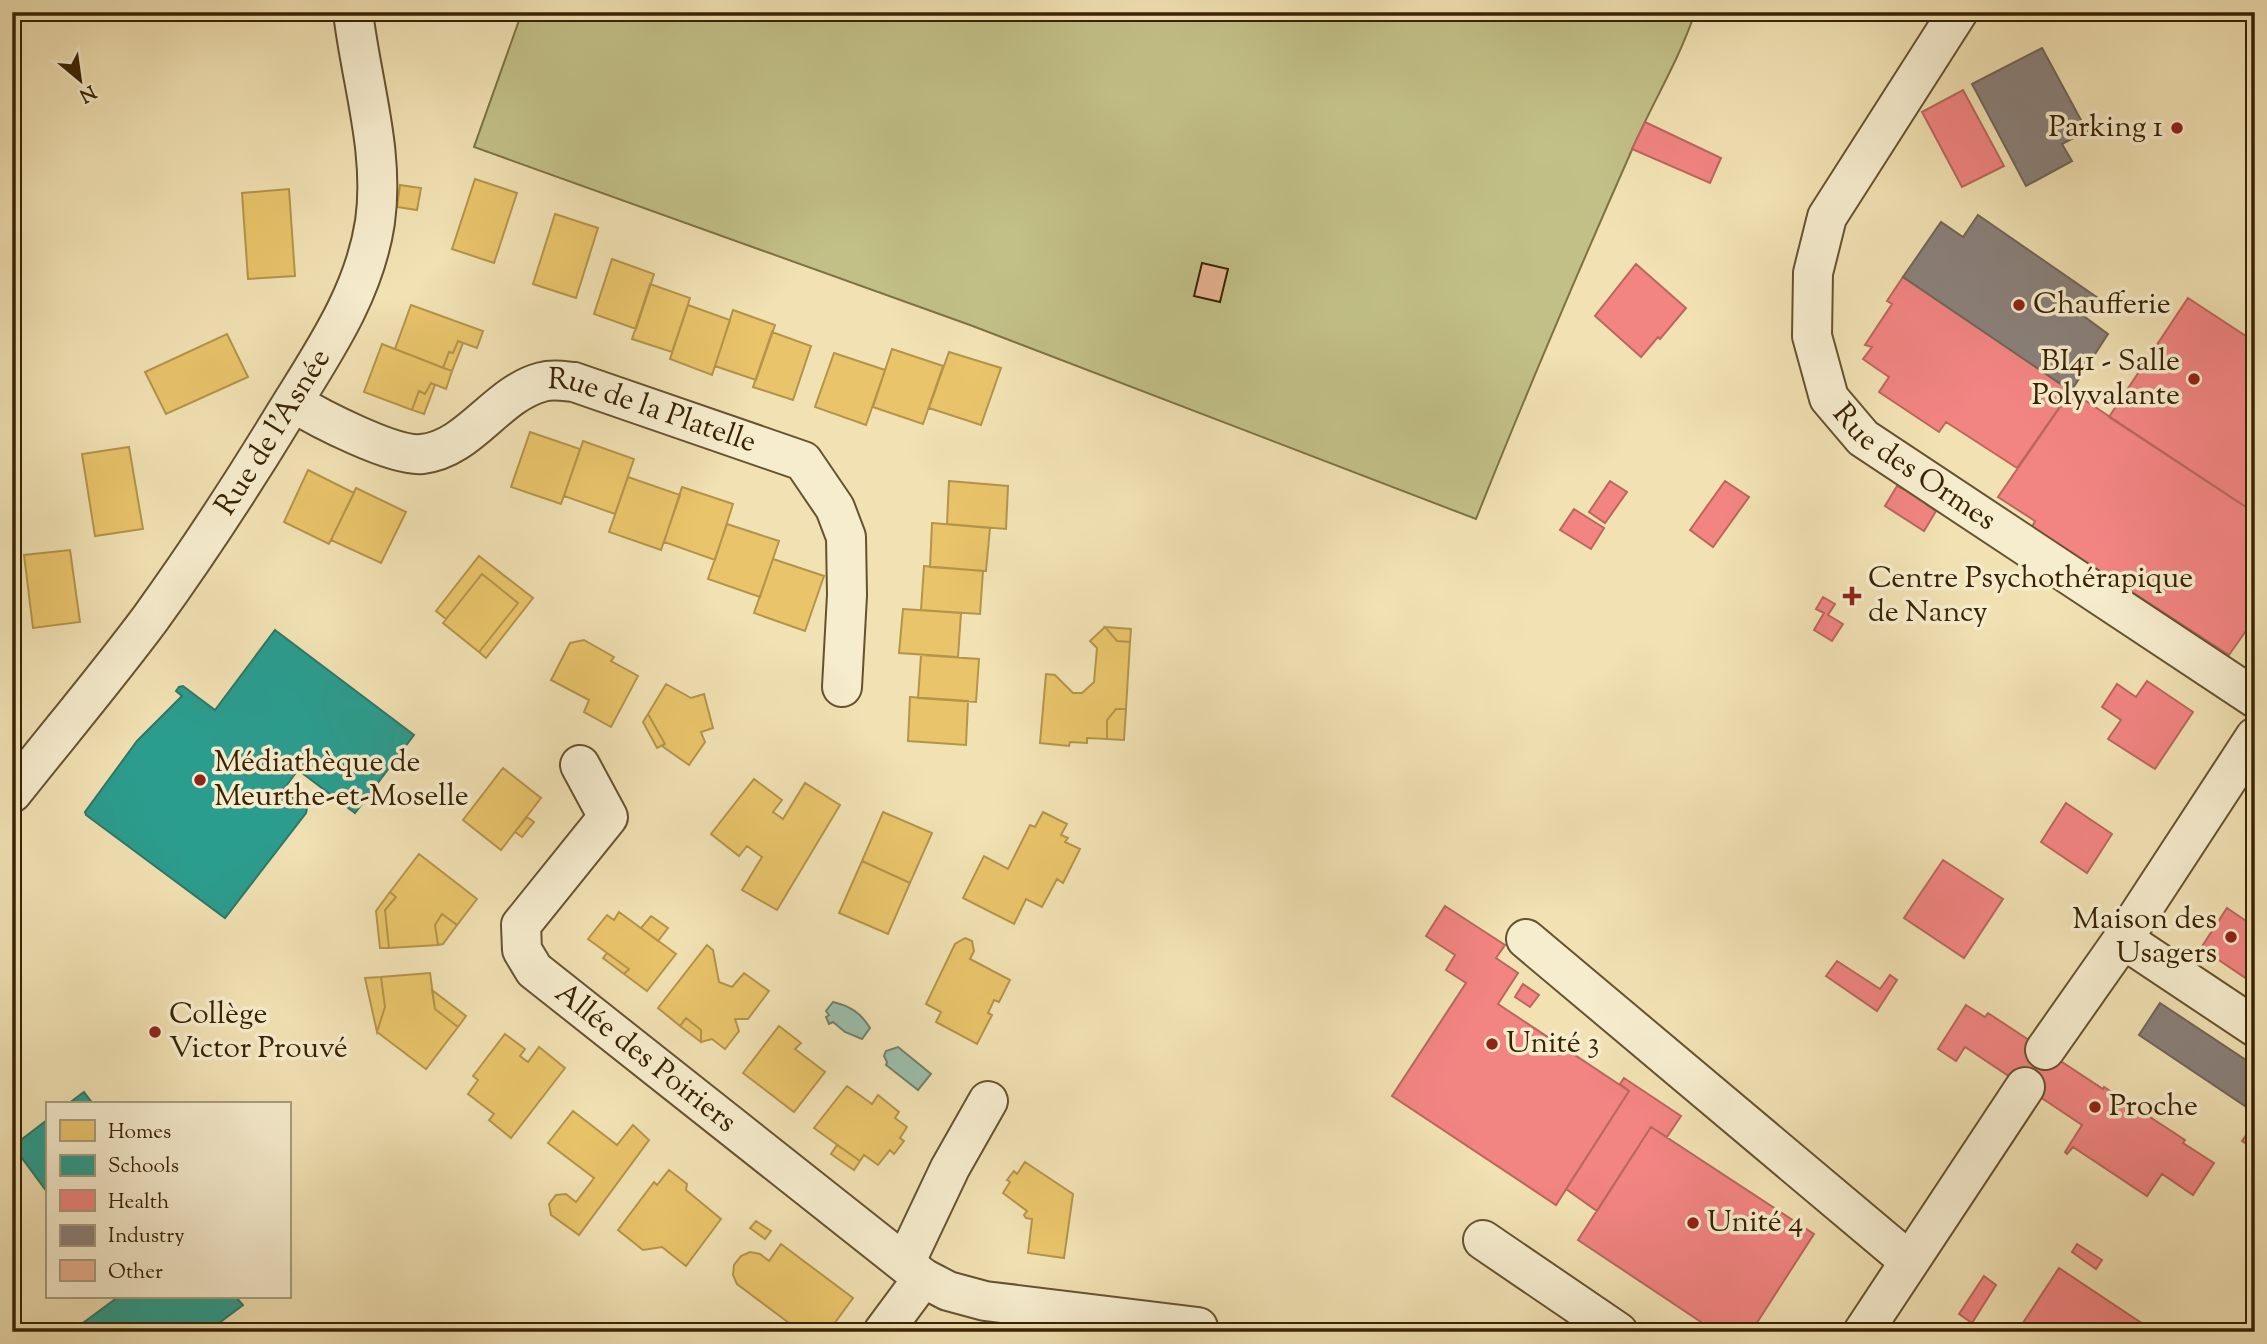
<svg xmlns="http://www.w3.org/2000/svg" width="2267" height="1344" viewBox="0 0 2267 1344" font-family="'Sorts Mill Goudy',serif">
	<rect width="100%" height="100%" fill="#f1e1b3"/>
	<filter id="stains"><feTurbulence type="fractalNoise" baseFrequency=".00286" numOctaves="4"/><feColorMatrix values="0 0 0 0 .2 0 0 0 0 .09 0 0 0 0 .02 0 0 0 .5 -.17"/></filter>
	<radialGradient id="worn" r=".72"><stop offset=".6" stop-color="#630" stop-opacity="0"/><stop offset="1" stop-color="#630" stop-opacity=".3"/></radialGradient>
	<path fill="#c2c087" stroke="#7e7244" stroke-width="2" d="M522 12H1695C1679 61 1651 105 1631 152 1577 274 1525 396 1476 519L970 325 474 147Z"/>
	<path fill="#9bbeac" stroke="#748068" stroke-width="2" d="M833 1002C850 1006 861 1013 870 1028L862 1039 845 1032 833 1022 829 1024 826 1017 829 1015 826 1011Z
		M898 1047 931 1074 918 1090 886 1065 887 1062 884 1056 886 1051Z"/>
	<path fill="#e9c46a" stroke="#b4944b" stroke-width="2" d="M475 179 517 193 494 263 452 249Z
		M400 185 421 188 417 210 397 207Z
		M289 189 295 276 248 279 242 193Z
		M555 214 598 228 576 298 533 284Z
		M612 259 654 274 636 329 594 314Z
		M650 284 690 298 672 352 632 339Z
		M411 305 483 331 477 348 458 341 453 353 449 352 443 368 395 349Z
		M688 305 730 320 712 375 670 359Z
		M733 310 775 325 756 380 715 366Z
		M772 332 811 346 793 400 753 387Z
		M227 334 248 377 166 414 145 372Z
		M458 341 463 343 452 371 443 368 449 352 453 353Z
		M382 344 452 371 446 389 431 383 425 394 419 391 412 410 364 392Z
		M892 349 943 366 923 424 873 407Z
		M949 352 1001 368 981 425 929 408Z
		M834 353 885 370 866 425 815 407Z
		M431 383 435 385 424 414 412 410 419 391 425 394Z
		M530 432 580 449 561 504 511 487Z
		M583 441 634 459 615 514 564 496Z
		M129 447 143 529 95 536 82 454Z
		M308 470 354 493 329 544 284 522Z
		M628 477 680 495 661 550 609 532Z
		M949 481 1008 486 1006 529 947 524Z
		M682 487 733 504 715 560 664 542Z
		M356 488 406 512 381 563 331 540Z
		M932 523 990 528 986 571 930 567Z
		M727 524 779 541 760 597 708 579Z
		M70 550 80 622 33 628 24 555Z
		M479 556 533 598 486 658 479 652 518 603 482 574 446 619 436 611Z
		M773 559 824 576 805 631 754 613Z
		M924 566 983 571 980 614 921 610Z
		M482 574 518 603 479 652 443 623Z
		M903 609 961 613 958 657 899 653Z
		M1105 627 1117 641 1130 642 1126 709H1116L1107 720V739L1087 738V743L1070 742 1069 746 1040 743 1046 674 1055 675 1073 693H1082L1094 682 1097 648 1090 641Z
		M1105 627 1131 629 1130 642 1117 641Z
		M584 640 614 657 611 661 638 676 611 727 584 712 589 700 551 680 570 643Z
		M921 655 979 659 976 702 918 698Z
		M666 684 691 698 704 694 713 728 701 732 705 742 689 765 662 746 665 744 648 714Z
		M910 697 968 701 966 745 908 741Z
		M1116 709H1126L1124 740 1107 739V720Z
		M648 714 665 744 657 748 643 722Z
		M503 768 541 798 501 850 463 820Z
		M754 779 782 800 773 812 783 819 805 783 840 805 777 910 742 890 762 857 747 846 739 856 711 834Z
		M883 812 932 833 910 883 862 861Z
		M1043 812 1067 824 1061 835 1068 838 1065 842 1080 849 1063 883 1057 879 1042 907 1026 899 1014 924 963 898 984 856 1008 869 1030 825 1035 827Z
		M527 817 534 822 522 837 515 832Z
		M419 854 477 899 457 925 442 914 435 925 438 945 389 948 385 910 396 897 390 892Z
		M862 861 910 883 888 934 839 913Z
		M390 892 396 897 385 910 389 948H380L376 911Z
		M619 912 676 954 647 991 624 974 629 969 588 939 607 915 614 920Z
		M442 914 457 925 443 944 438 945 435 925Z
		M651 916 668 928 658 941 641 928Z
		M965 938 972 941 974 951 970 959 1010 980 999 1002 994 1000 988 1013 992 1015 977 1044 936 1022 941 1012 926 1004 955 944Z
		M707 945 713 950 719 982 732 987 744 973 769 991 748 1019H735L739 1031 725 1049 712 1039 701 1042V1030L686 1018 680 1026 658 1008Z
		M607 953 629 969 624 974 603 958Z
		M430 973 435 1009 458 1027 426 1069 377 1032 385 1007 381 977Z
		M381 977 385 1007 377 1032 365 978Z
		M432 990 466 1016 458 1027 435 1009Z
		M686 1018 701 1030V1042L680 1026Z
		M779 1026 801 1043 795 1049 825 1072 794 1112 743 1073Z
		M505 1034 525 1049 520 1056 528 1062 539 1047 565 1068 511 1138 489 1120 494 1114 468 1094 478 1080 473 1076Z
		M847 1086 872 1104 878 1095 899 1112 895 1118 907 1127 900 1138 904 1141 894 1154 890 1150 878 1165 864 1155 860 1161 814 1128Z
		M573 1111 617 1145 633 1125 649 1140 579 1235 551 1215 549 1204 556 1195 566 1194 576 1202 594 1178 548 1143Z
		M837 1145 860 1161 854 1170 831 1154Z
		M1025 1162 1073 1194 1064 1258 1028 1253 1032 1219 1026 1218 1024 1215 1027 1211 1003 1193 1010 1182 1007 1180 1014 1171 1017 1174Z
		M669 1170 687 1184 686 1190 721 1219 686 1266 662 1247 643 1250 618 1230 654 1182 657 1185Z
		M756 1221 771 1231 765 1239 750 1228Z
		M781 1244 853 1298 828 1332H801L737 1284 733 1275 734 1265 741 1256 750 1252 760 1254 769 1261Z"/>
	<path fill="#2a9d8f" stroke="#2e7865" stroke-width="2" d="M275 630 414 735 355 813 298 770 283 790 307 808 306 813 225 918 86 815 85 812 137 741 182 696 176 691 179 687 183 686 215 710Z
		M84 1092 93 1104H68Z
		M47 1120V1192L13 1146Z
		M118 1297H236L243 1305 207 1332H151L149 1328 144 1332H90L83 1323Z"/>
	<path fill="#f28482" stroke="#ba675c" stroke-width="2" d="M1963 90 2004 166 1962 187 1922 112Z
		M1645 122 1721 158 1710 183 1632 149Z
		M1636 264 1686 308 1660 339 1658 337 1641 357 1595 316Z
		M1903 277 2071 391 2017 468 1946 422 1939 432 1879 392 1889 377 1863 359 1872 347 1865 345 1892 304 1887 301Z
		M2188 298 2255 342V513L2109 417Z
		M2071 391 2255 513V618L2229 655 2032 527 2035 521 1998 497Z
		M1610 481 1627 492 1605 523 1589 512Z
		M1725 481 1749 497 1713 547 1690 530Z
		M1906 484 1929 499 1926 504 1936 511 1924 531 1885 506 1897 486 1903 489Z
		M1574 509 1604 528 1591 549 1560 530Z
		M1823 597 1835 604 1828 615 1843 624 1832 641 1814 630 1824 613 1816 609Z
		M2147 681 2193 712 2155 769 2108 739 2121 720 2102 707 2117 684 2136 697Z
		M2066 803 2112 834 2087 873 2041 842Z
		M1943 860 2003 899 1964 958 1904 918Z
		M1445 906 1505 945 1496 958 1518 973 1498 1004 1629 1091 1556 1205 1392 1096 1466 983 1446 970 1455 955 1426 936Z
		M2227 908 2255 927V967L2247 979 2201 948Z
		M1837 961 1880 989 1890 975 1897 980 1877 1011 1826 976Z
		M1523 984 1539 995 1530 1007 1515 997Z
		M1966 1005 1985 1017 1988 1013 2103 1089 2104 1087 2185 1140 2183 1143 2214 1163 2193 1195 2162 1174 2147 1196 2073 1147 2067 1154 2065 1152 2082 1125 1965 1047 1956 1061 1938 1049Z
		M1624 1078 1681 1116 1667 1137 1651 1127 1597 1211 1566 1189 1629 1091 1620 1084Z
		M2255 1122V1150L2242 1141Z
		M1651 1127 1814 1234 1751 1332H1716L1578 1240Z
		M2077 1244 2102 1260 2096 1269 2072 1252Z
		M2059 1268 2155 1332H2017Z
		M1984 1276 1996 1285 1972 1323 1959 1314Z"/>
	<path fill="#8a817c" stroke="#726557" stroke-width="2" d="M2042 48 2087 131 2062 144 2072 161 2026 186 1972 84Z
		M1978 215 2098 298 2085 317 2108 334 2071 391 1903 277 1941 222 1963 237Z
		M2160 1003 2255 1066V1104L2251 1110 2139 1035Z"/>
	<path fill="#e8b291" stroke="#392302" stroke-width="2" d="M1202 263 1228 269 1220 302 1194 296Z"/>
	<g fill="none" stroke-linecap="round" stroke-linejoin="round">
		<defs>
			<g id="minor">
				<path id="s1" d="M1958 12 1827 217 1813 273 1812 336 1829 398 1863 438 2255 698"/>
				<path id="s2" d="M293 402C318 418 394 457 422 454 470 449 496 394 542 382 552 379 564 381 574 382L803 461 835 508 846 537 847 595 842 687"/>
				<path id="s3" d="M580 765 608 817 521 925 522 950 534 970 923 1278 948 1291 985 1301 1198 1327 1197 1332"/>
				<path id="s4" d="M12 793C58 735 106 678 150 619 197 554 242 485 284 416 322 354 364 295 375 222 385 152 361 81 353 12"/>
				<path d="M1526 939 1909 1261"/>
				<path d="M2123 939 2255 1027"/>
				<path d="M2045 1050 2123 939 2255 737"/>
				<path d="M1483 1240 1618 1332"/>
				<path d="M905 1263 950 1168 988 1101"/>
				<path d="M883 1332 923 1278"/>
				<path d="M1863 1332 2025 1087"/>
			</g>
		</defs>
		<use href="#minor" stroke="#67522e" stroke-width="42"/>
		<use href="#minor" stroke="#f6ecce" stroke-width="38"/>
	</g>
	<g fill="#8f2418" stroke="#f6ecce" stroke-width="2.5">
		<circle cx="2177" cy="128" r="7"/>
		<circle cx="2019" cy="305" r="7"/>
		<circle cx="2194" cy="379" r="7"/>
		<path d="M1848.5 585.5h7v7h7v7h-7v7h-7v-7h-7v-7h7z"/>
		<circle cx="200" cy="780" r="7"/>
		<circle cx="2231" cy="937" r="7"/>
		<circle cx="155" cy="1032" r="7"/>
		<circle cx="1492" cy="1044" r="7"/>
		<circle cx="2095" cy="1107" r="7"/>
		<circle cx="1693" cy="1223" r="7"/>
	</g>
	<g text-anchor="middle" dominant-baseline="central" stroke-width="7" stroke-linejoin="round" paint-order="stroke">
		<g font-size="30" fill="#392302" stroke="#f6ecce" text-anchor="start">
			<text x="2163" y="128" text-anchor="end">Parking 1</text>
			<text x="2033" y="305">Chaufferie</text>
			<text x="2180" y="362" text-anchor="end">BI41 - Salle<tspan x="2180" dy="34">Polyvalante</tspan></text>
			<text x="1868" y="579">Centre Psychothérapique<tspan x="1868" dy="34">de Nancy</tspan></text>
			<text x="214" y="763">Médiathèque de<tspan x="214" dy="34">Meurthe-et-Moselle</tspan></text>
			<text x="2217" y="920" text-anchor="end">Maison des<tspan x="2217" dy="34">Usagers</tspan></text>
			<text x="169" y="1015">Collège<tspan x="169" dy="34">Victor Prouvé</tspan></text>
			<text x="1506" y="1044">Unité 3</text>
			<text x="2109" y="1107">Proche</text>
			<text x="1707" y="1223">Unité 4</text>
		</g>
		<g font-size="30" fill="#392302" stroke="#f6ecce">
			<text stroke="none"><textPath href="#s2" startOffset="397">Rue de la Platelle</textPath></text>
			<text stroke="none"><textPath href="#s4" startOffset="446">Rue de l'Asnée</textPath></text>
			<text stroke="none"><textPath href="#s1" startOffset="539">Rue des Ormes</textPath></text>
			<text stroke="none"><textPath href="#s3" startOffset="388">Allée des Poiriers</textPath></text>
		</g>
	</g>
	<rect width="2267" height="1344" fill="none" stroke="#f1e1b3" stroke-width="42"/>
	<rect x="14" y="14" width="2239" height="1316" fill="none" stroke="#392302" stroke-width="3.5"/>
	<rect x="21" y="21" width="2225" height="1302" fill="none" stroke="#392302" stroke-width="2"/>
	<rect x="46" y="1102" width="245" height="196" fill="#f6ecce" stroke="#aa9c7c" stroke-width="2"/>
	<rect x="60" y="1120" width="35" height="21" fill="#e9c46a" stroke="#aa9c7c" stroke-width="2"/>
	<text x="108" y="1138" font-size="21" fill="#392302">Homes</text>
	<rect x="60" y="1155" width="35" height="21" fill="#2a9d8f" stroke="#aa9c7c" stroke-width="2"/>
	<text x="108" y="1172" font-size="21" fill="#392302">Schools</text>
	<rect x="60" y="1190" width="35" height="21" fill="#f28482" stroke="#aa9c7c" stroke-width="2"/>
	<text x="108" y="1208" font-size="21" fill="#392302">Health</text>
	<rect x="60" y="1225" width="35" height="21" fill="#8a817c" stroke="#aa9c7c" stroke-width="2"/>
	<text x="108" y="1242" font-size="21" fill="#392302">Industry</text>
	<rect x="60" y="1260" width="35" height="21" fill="#e8b291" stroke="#aa9c7c" stroke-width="2"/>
	<text x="108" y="1278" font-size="21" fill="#392302">Other</text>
	<g transform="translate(80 80) rotate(151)" stroke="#f6ecce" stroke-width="5" paint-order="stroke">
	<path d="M0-5L12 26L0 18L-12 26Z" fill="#392302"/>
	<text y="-10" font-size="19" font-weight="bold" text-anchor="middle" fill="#392302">N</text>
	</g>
	<rect width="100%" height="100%" filter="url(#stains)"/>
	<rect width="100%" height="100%" fill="url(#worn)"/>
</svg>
